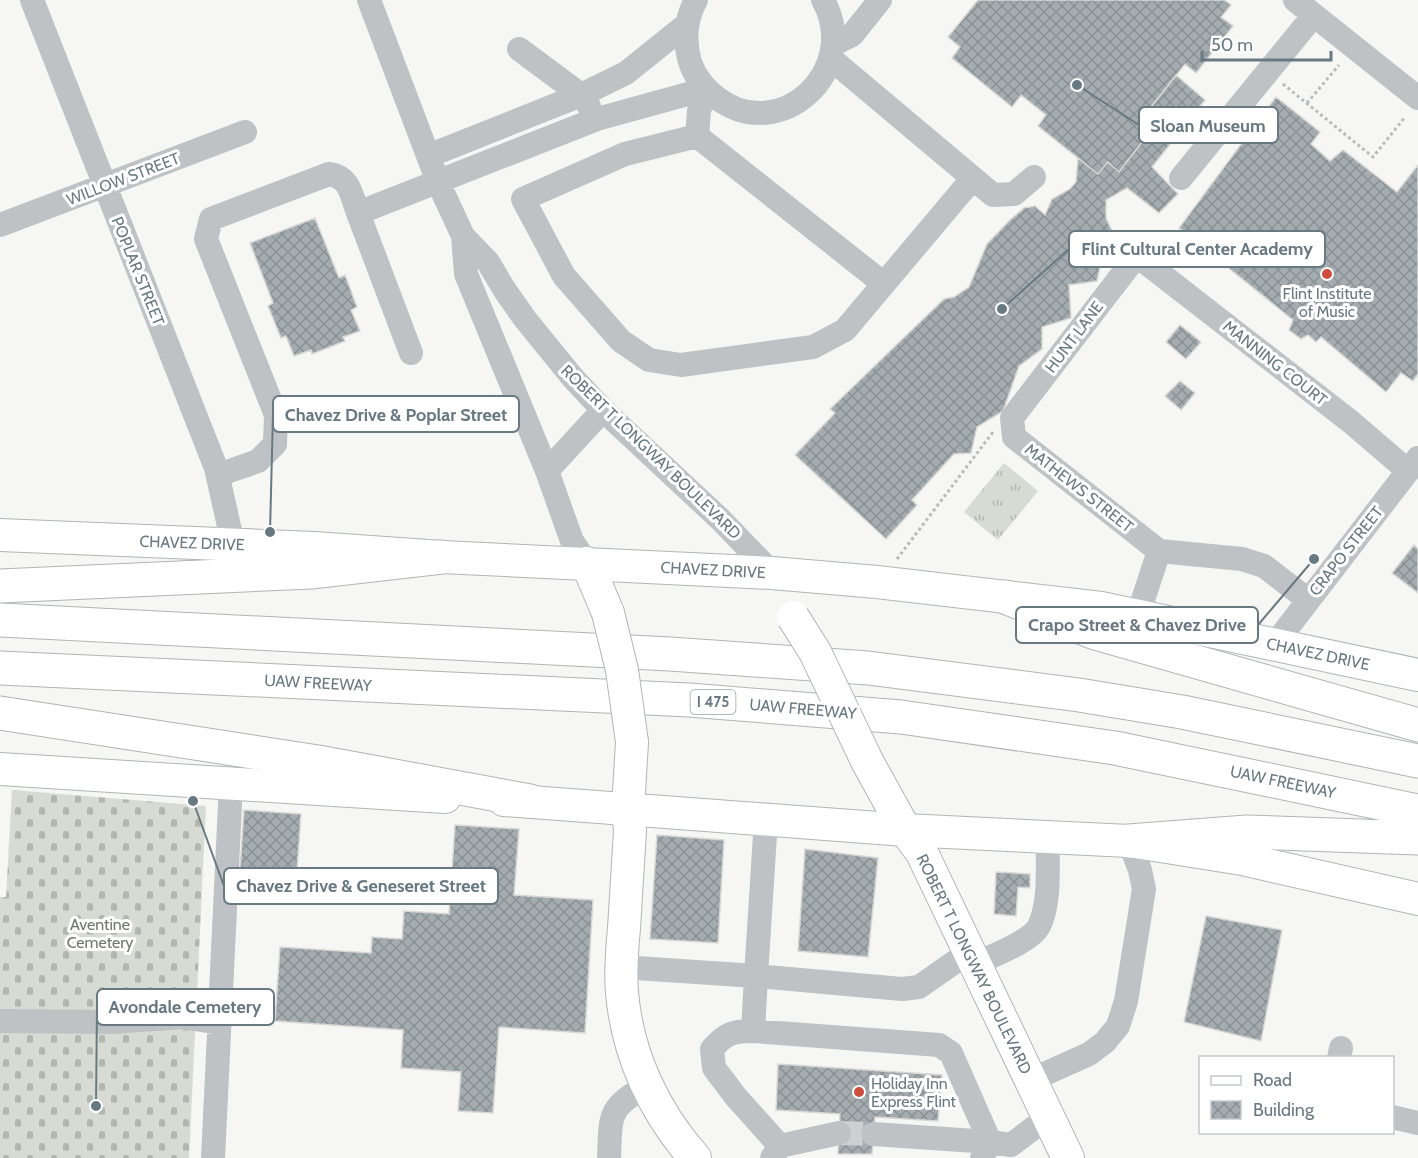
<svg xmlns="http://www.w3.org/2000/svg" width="1418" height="1158" viewBox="0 0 1418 1158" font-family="Cabin,sans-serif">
	<defs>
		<pattern id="cemetery-stones" width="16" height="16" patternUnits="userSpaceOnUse" patternTransform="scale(1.5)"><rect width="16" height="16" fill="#d7dbd4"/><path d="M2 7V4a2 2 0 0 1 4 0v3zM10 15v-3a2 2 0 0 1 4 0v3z" fill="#b2b6b1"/></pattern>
		<pattern id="park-tufts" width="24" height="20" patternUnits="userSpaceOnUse" patternTransform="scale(1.5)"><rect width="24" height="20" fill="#d7dbd4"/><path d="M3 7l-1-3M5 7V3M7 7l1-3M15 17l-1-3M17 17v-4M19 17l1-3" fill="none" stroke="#b2b6b1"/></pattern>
		<pattern id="building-cross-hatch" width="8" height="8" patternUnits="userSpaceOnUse" patternTransform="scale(1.5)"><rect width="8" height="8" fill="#a4acb0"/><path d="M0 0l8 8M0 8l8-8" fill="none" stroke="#8a9195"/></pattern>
	</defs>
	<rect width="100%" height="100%" fill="#f6f6f4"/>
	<path fill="url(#cemetery-stones)" d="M12 790 206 806 189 1158H0V897H6Z"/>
	<path fill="url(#park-tufts)" d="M1004 463 1038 491 998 540 964 512Z"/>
	<path fill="url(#building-cross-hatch)" stroke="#d8d8d6" stroke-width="1.5" d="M978 0H1224L1231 5 1221 17 1233 26 1196 73 1185 64 1144 116 1155 125 1119 172 1108 162 1098 174 1038 126 1046 115 1021 95 1012 107 952 58 960 47 948 37Z
		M1176 75 1205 100 1152 167 1178 194 1159 213 1127 188 1106 200V218L1113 233 1116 259 1101 262 1097 281 1069 285 1071 318 1042 327V349L1019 366 1003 411 977 427 971 453 954 454 912 500 917 505 886 539 795 455 835 413 830 409 944 299 954 297 969 287 987 244 1009 221 1024 208 1035 206 1045 215 1052 199 1070 189 1076 182 1078 158 1098 174 1108 162 1119 172 1155 125 1144 116Z
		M1276 97 1320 132 1311 144 1330 161 1343 150 1397 192 1418 165V374L1413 381 1401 373 1386 392 1321 337 1316 342 1308 335 1301 339 1289 330 1293 320 1179 228Z
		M315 218 339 278 345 275 357 307 351 310 360 331 343 337 345 341 312 354 311 350 294 356 286 336 281 338 268 306 273 303 250 243Z
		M1180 325 1201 342 1186 359 1166 342Z
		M1180 381 1195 393 1181 410 1165 396Z
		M1414 545 1418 549V593L1392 573Z
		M244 810 301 814 296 885 288 884 286 904 238 900Z
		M455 825 519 829 514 895 593 900 585 1033 499 1027 493 1113 458 1111 461 1072 401 1068 403 1030 275 1021 280 947 371 953 372 937 402 939 404 911 449 914Z
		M657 835 724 840 718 943 650 939Z
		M805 849 878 858 868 957 798 951Z
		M996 872 1030 874V888L1018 887 1016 916 994 914Z
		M1206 916 1282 930 1261 1041 1184 1022Z
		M778 1064 942 1075 938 1121 875 1117 872 1154H838L840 1114 776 1110Z"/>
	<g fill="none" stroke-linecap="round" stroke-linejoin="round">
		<path stroke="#ccd0d2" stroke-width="24" stroke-dasharray="24 12" stroke-linecap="butt" d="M839 1133 873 1134"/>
		<defs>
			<path id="major" d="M0 535 314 548 442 557 772 573 877 582 1101 608 1418 675
				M587 563 608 613
				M632 742 628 809 630 831C628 864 626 896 624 928 622 949 620 971 622 992 627 1054 654 1112 695 1158
				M867 761 905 830 922 853 1068 1158
				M0 769 445 797
				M504 800 905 830 1129 841 1242 859 1418 899"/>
			<path id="highway" d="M0 586 311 572 442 557
				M1005 597 1095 633 1418 725
				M0 620 670 654 868 668 1079 695 1182 712 1418 761
				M0 668 689 700 901 717 1115 748 1418 811
				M0 713 318 762 530 801
				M1129 841 1247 832 1418 838"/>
		</defs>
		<use href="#major" stroke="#b0b5b7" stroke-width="34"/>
		<use href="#highway" stroke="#b0b4b6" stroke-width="35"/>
		<path stroke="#b8bbbd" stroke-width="3" stroke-dasharray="3 3" stroke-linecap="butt" d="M1283 84 1373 157 1405 117
			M1307 103 1339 65
			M897 559 993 432"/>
		<path stroke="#bec2c5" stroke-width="24" d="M32 0 216 468 233 544
			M369 0 438 182 463 236 466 274 547 471 572 541 587 563
			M696 0C685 20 684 41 690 62 695 77 705 89 717 98 780 146 862 70 823 0
			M1295 0 1418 98
			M834 44 852 35 880 0
			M519 49 581 95 589 106
			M830 58 993 195 1014 194 1034 177
			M697 136 699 111 706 89
			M428 156 581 95 626 73 687 24
			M1181 178 1314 15
			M358 213 411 353
			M0 225 245 132
			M463 236 488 262 504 289 525 319 573 378 603 410 721 520 772 573
			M884 284 697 136 625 154 523 199 564 276 621 341 649 360 681 365 813 347 845 330 973 178
			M547 471 603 410
			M218 475 258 461 275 444 276 415 206 239 211 219 329 174C350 177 351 194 358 213L597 119 706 89
			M1308 600 1264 566 1242 559 1159 551 1014 437 1012 418 1131 263 1140 258 1351 422 1408 471
			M1138 615 1159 551
			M1275 644 1418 458
			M766 819 756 976 902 989 919 987 969 952
			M975 964C991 956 1031 942 1039 926 1051 902 1047 863 1048 837
			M621 967 756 976 753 1031C732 1031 725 1034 712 1049L714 1068 736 1097 780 1146 772 1158
			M0 1021 112 1022 183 1017 219 1023
			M753 1031 939 1045 951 1053 990 1142 1011 1145 1048 1117
			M1339 1058 1341 1048
			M1031 1080 1089 1054 1105 1042 1118 1026 1126 1001 1144 889 1140 870 1129 841
			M1392 1117 1418 1123
			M873 1134 990 1142 982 1158
			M780 1146 839 1133
			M213 1158 231 784
			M609 1158C611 1115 607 1108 647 1086"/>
		<use href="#major" stroke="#fff" stroke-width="32"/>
		<use href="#highway" stroke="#fff" stroke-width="33"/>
		<defs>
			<path id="major-bridge" d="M608 613 622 670 632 742
				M793 617 815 652 867 761"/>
		</defs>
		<use href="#major-bridge" stroke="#b0b5b7" stroke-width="34" stroke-linecap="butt"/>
		<use href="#major-bridge" stroke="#fff" stroke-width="32"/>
	</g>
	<g fill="#ce4d3d" stroke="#fff" stroke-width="2">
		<circle cx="1327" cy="274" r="6"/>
		<circle cx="859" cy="1092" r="6"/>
	</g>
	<g text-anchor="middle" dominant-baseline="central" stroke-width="6" stroke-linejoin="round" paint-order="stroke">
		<rect fill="#fff" stroke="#96a1a7" stroke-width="1.5" x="690.5" y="690" width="45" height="24" rx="4.5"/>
		<g font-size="15" font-weight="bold" fill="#697981">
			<text x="713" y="702">I 475</text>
		</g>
		<g font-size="16" fill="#697981" stroke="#fff">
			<text transform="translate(123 179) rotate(-21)">WILLOW STREET</text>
			<text transform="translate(138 271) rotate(68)">POPLAR STREET</text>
			<text transform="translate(1074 337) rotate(-53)">HUNT LANE</text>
			<text transform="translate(1275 363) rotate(38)">MANNING COURT</text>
			<text transform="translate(651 452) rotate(44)">ROBERT T LONGWAY BOULEVARD</text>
			<text transform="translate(1079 488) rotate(38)">MATHEWS STREET</text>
			<text transform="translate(192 543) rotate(2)">CHAVEZ DRIVE</text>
			<text transform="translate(1346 551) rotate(-52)">CRAPO STREET</text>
			<text transform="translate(713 570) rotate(3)">CHAVEZ DRIVE</text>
			<text transform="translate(1318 654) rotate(12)">CHAVEZ DRIVE</text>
			<text transform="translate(318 683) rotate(3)">UAW FREEWAY</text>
			<text transform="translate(803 709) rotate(5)">UAW FREEWAY</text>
			<text transform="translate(1283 782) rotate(12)">UAW FREEWAY</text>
			<text transform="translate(974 964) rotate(64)">ROBERT T LONGWAY BOULEVARD</text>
		</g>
		<g font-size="16" fill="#697981" stroke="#fff">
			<text x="1327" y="293">Flint Institute<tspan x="1327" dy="18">of Music</tspan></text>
			<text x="871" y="1083" text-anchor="start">Holiday Inn<tspan x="871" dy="18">Express Flint</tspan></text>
		</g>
		<g font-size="16" fill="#6d7967" stroke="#fff">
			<text x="100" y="924">Aventine<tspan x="100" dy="18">Cemetery</tspan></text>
		</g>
	</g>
	<path fill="none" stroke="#697981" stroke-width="2" d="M1077 85L1139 125M1002 309L1069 249M270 532L273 414M1314 559L1258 625M193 801L224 886M96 1106L97 1007"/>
	<g fill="#697981" stroke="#fff" stroke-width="2">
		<circle cx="1077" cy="85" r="6"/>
		<circle cx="1002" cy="309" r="6"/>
		<circle cx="270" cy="532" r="6"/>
		<circle cx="1314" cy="559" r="6"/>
		<circle cx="193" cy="801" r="6"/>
		<circle cx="96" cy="1106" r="6"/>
	</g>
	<g fill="#fff" stroke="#697981" stroke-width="2">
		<rect x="1139" y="107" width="139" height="36" rx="6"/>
		<rect x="1069" y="231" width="256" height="36" rx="6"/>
		<rect x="273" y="396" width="246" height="36" rx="6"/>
		<rect x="1016" y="607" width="242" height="36" rx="6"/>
		<rect x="224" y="868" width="274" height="36" rx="6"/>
		<rect x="97" y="989" width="177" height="36" rx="6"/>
	</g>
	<g font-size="18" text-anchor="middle" font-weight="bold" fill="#697981">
		<text x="1208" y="132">Sloan Museum</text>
		<text x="1197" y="255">Flint Cultural Center Academy</text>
		<text x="396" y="421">Chavez Drive &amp; Poplar Street</text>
		<text x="1137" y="631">Crapo Street &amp; Chavez Drive</text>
		<text x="361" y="892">Chavez Drive &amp; Geneseret Street</text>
		<text x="185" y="1013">Avondale Cemetery</text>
	</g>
	<rect x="1199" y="1056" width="195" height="78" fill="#ffffff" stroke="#c3c9cd" stroke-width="1.5"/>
	<rect x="1211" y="1076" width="30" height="9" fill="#ffffff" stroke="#c3c9cd" stroke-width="1.5"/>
	<text x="1253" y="1086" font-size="18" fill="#697981">Road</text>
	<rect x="1211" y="1101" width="30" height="18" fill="url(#building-cross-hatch)" stroke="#c3c9cd" stroke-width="1.5"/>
	<text x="1253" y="1116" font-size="18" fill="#697981">Building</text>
	<path d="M1202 51v9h129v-9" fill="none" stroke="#697981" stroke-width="3"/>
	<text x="1211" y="51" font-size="18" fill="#697981" stroke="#ffffff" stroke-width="4.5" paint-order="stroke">50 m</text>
</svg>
